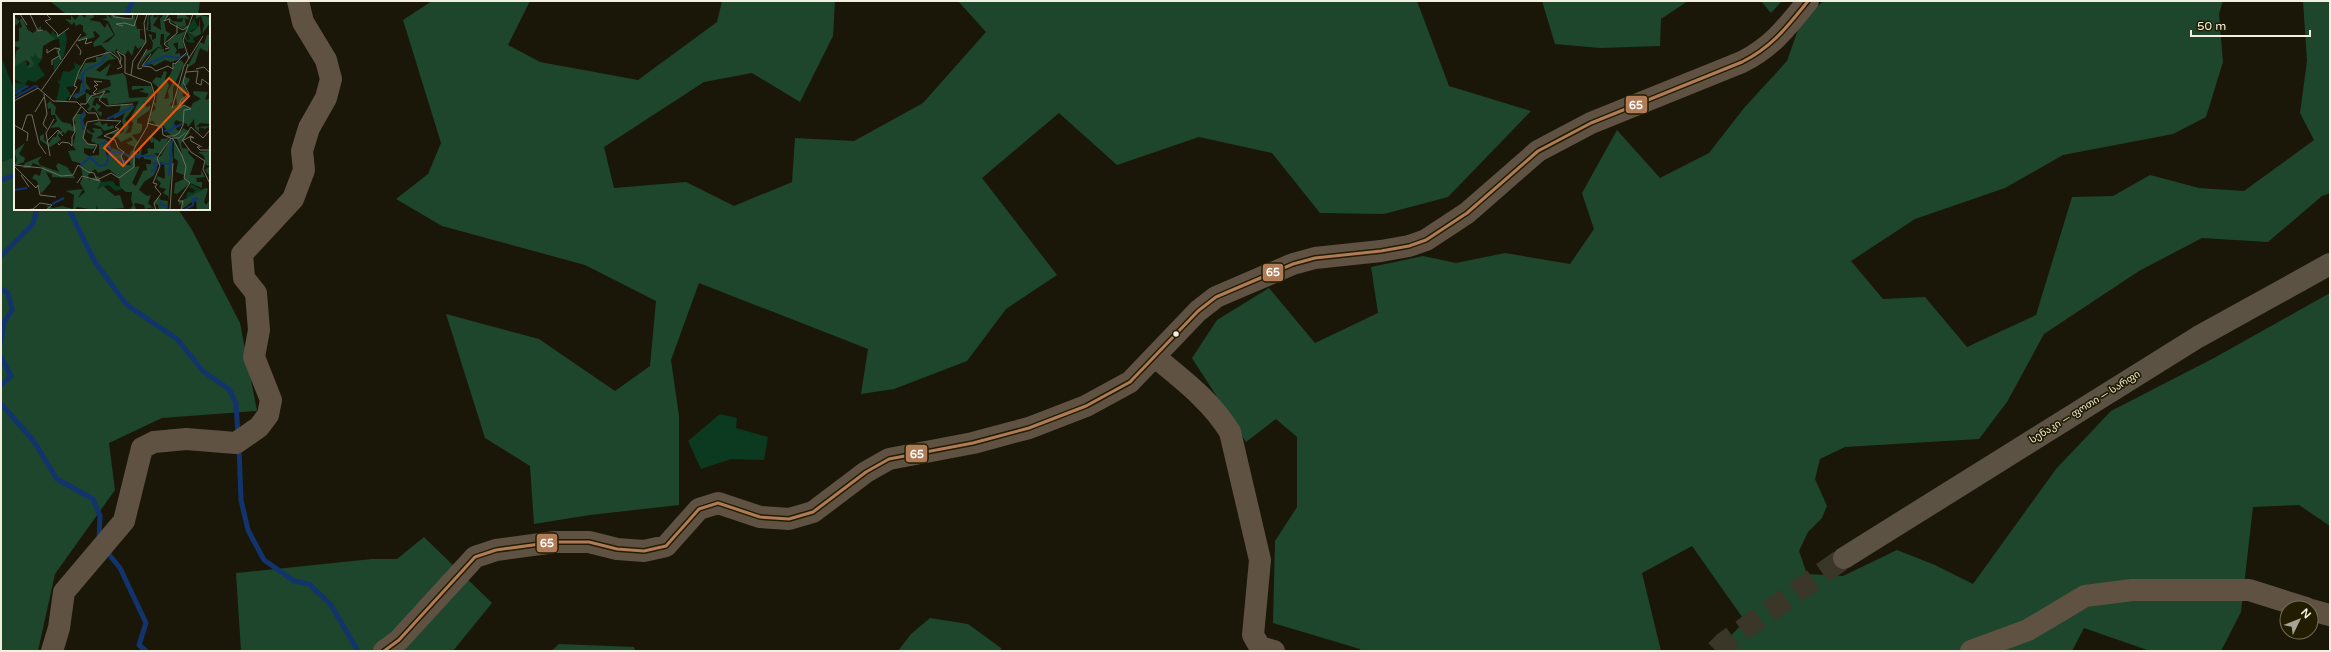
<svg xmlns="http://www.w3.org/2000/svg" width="2331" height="652" viewBox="0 0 2331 652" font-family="'Varela Round','Noto Sans Georgian',sans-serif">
	<rect width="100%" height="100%" fill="#1a1709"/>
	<path fill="#0b3a20" d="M1 56 15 92V157L1 162Z
		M720 414 737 418 736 428 768 437 764 460 731 459 701 469 688 441Z"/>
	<path fill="#1d462c" d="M50 1H200L198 15H67Z
		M432 1H530L508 45 540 62 638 80 717 22 722 1H835L833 36 800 102 752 73 704 82 604 147 614 188 686 182 734 206 792 182 795 138 854 141 923 103 986 32 958 1H1417L1449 86 1531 111 1448 197 1384 214 1320 213 1272 153 1199 137 1117 165 1059 113 982 178 1057 275 1006 309 967 361 894 389 861 394 868 349 699 283 671 360 679 416V505L590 515 534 524 530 466 485 438 446 314 539 339 615 391 650 366 656 301 585 265 442 226 396 199 428 174 441 143 403 20Z
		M1542 1H1688L1661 19 1660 46 1600 48 1555 44Z
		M1761 1H1782L1771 13Z
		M1824 1H2223L2219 14 2223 62 2206 117 2173 134 2063 155 2005 188 1915 219 1851 261 1883 299 1925 297 1967 347 2036 315 2072 197 2113 196 2150 175 2199 188 2244 191 2314 140 2300 113 2307 61 2303 1H2330V193L2322 196 2268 242 2202 238 2139 271 2044 334 2007 402 1979 439 1845 447 1820 459 1815 479 1827 506 1822 518 1808 532 1799 551 1807 574 1843 576 1897 550 1935 565 1973 584 2056 469 2111 411 2214 358 2330 293V526L2299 505 2253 507 2241 612 2221 651H2150L2084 628 2072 651H1716L1745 621 1692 546 1642 573 1661 651H1361L1360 649 1273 623 1275 541 1297 507V437L1276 419 1246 442 1192 358 1217 320 1269 288 1315 343 1378 313 1371 267 1423 256 1456 263 1505 253 1570 264 1594 229 1582 193 1617 130 1660 178 1709 153 1744 108 1787 61 1802 18Z
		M15 157V209H178L192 230 240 323 257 411 162 418 109 443 115 490 55 574 38 651H1V162Z
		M424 537 492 603 453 651H241L236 573 372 559H397Z
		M930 618 968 624 1001 648V651H898L911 634Z
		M559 644 634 647 635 651H551Z"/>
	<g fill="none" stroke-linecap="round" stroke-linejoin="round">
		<path stroke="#12346d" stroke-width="5" d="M126 15 133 1
			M1 180 15 175
			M69 209 95 262 127 305 177 339 204 372 229 389 236 403 238 435
			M1 256 33 224 37 209
			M1 289 8 293 12 310 4 322 1 343
			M1 357 11 376 1 385
			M1 404 33 440 57 479 93 499 100 516 99 540
			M239 447 241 500 248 530 264 560 294 581 309 584 331 605 358 651
			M106 551 120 568 146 623 139 645 146 651"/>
		<path stroke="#3a3729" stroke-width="22" stroke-dasharray="22 11" stroke-linecap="butt" d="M1716 651 1724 643 1844 558"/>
		<path stroke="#5f5243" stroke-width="22" d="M1155 357C1183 380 1211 401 1230 432L1260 560 1253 635 1260 647 1274 651
			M2311 610 2330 615
			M52 651 59 628 64 592 124 521 142 448 154 442 186 439 236 443 259 427 268 415 271 400 254 357 259 330 256 293 244 278 242 254 293 199 304 170 302 151 309 128 326 98 331 79 326 60 303 22 298 1
			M384 651 399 640 475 557 496 550 555 542H589L617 549 644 551 666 546 699 509 718 503 760 517 789 519 813 512 866 472 889 459 973 443 1029 428 1086 406 1130 382 1198 311 1216 297 1293 264 1315 258 1381 251 1409 246 1426 240 1467 213 1538 151 1591 123 1742 62C1772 47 1787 27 1808 1
			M1971 651 2028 630 2085 596 2132 590H2249L2306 608"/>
		<path stroke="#5b5244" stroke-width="22" d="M1844 558 2198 337 2330 264"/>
		<defs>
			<path id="bus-1" d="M384 651 399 640 475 557 496 550 555 542H589L617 549 644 551 666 546 699 509 718 503 760 517 789 519 813 512 866 472 889 459 973 443 1029 428 1086 406 1130 382 1198 311 1216 297 1293 264 1315 258 1381 251 1409 246 1426 240 1467 213 1538 151 1591 123 1742 62C1772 47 1787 27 1808 1"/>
		</defs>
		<use href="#bus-1" stroke="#221c01" stroke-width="6"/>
		<use href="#bus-1" stroke="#b07c57" stroke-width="3"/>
	</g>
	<circle fill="#f2efde" stroke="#221c01" stroke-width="1.5" cx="1176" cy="334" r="3.5"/>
	<g text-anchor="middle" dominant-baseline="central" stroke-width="3.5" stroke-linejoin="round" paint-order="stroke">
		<g font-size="10" fill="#f2efde" stroke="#221c01">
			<text transform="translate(2085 407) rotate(-32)">სენაკი — ფოთი — სარფი</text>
		</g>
	</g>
	<g transform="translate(14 14)">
		<rect width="196" height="196" fill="#1a1709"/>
		<path d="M180 4 184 13 174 19 181 23 179 25 181 29 173 28 170 24 171 21 174 26 176 25 173 18 166 13 175 12ZM38 16 43 22 51 17 53 25 50 42 40 57 39 45 45 42 41 34 46 33 45 25 39 26 37 23ZM21 39 28 45 24 51 31 61 21 68 14 66 11 70 13 72 8 74V79L0 81V68L9 70 0 65 1 51 12 46 13 52 18 53 15 43ZM60 49 68 52 60 72 52 73 58 83H53L52 88H42L46 71 43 66 46 67 49 57 55 58 61 54ZM99 167 102 172H105L108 175 102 177 94 171 83 176 87 168ZM177 170 186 175 192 174 174 184 172 182 174 178 179 179 181 176 175 173Z" fill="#0b3a20"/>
		<path d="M66 0 71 4 73 0H79L80 3 75 6 86 8 91 14 93 9 100 21 88 29 94 28 101 21 94 7 88 5 93 4 92 0 98 5 96 0 118 6 120 0 123 15H131L126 16V24L132 27 131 30 124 35 121 31 118 42 114 36 111 41 102 35 101 38 106 45 99 38 93 37 102 45 94 46 82 56 86 58 97 49 92 62 109 59 112 63 115 84 133 83 135 80 125 77 130 76 129 74 118 76V64V72H137L140 81 135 88H129L133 93 136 91V96L123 105V109L128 110V115L126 119 118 121 124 128 121 133 112 129 119 126 117 123 107 128 100 120H90L104 116 106 120 110 117 108 106 111 99 100 105V100L105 98 107 90 121 92 111 105 115 113 111 120 117 118 119 109 116 105 125 87 95 91 93 84H81L78 91 82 92V89L87 92 83 97 88 98 87 103 79 93 76 96 78 98 73 96 76 92 72 87V79L62 85 59 82 62 79 65 80 67 69H69V66L63 65 71 49 82 48V43H87L93 37 87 31 80 33 79 29 86 22 81 17 79 18 81 23 74 25 60 27 73 21 69 17V12L66 10 62 12 60 8 58 11 51 5 57 6V1L61 6ZM72 63 96 66 97 72 81 78 94 76 97 78 79 83 71 78 72 75 77 76 72 69ZM137 0 135 2 134 16H137L136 3 139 0 140 4 145 2 139 11 147 16 146 5 150 0H155L150 7 152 17 157 20 153 23 150 32V20H147L146 30 149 34 144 33 132 42 125 54 132 37 138 35 139 29 134 20 138 21V26L142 24V19L132 16 134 1ZM163 0H170L175 4 174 6 171 4 172 12 166 13 153 5 156 3 158 7 168 8 169 4 163 5ZM182 0 196 3V9L188 20 190 11 187 2 182 5ZM0 2 5 7 8 4 14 16 19 19 27 12V17L32 16 41 25 29 32 28 45 24 44 21 39 20 43 16 42 20 50 18 53 13 54 16 49 12 46 0 53 2 37 6 34 0 32V28L5 27V14L8 13 6 7 3 11 0 10ZM185 3 187 20 181 23 174 18H178L185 12ZM172 17 168 24 170 34 164 35V28L159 30 163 36 161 40 166 39V45L157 48 151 46 140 52 138 50 129 52 144 34 150 35V38L154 37 156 34 153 30 157 23ZM193 21H196L194 38 186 34 181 49 173 54 186 28 190 30ZM167 46 170 50 159 74V87L155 92 163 91 162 82 170 62 176 65 173 71H169L173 78 168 80 172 86 168 91 177 93 179 89 187 85 179 80 180 77 194 78 191 85 193 86 196 84V110L186 109 182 113 196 112 191 115 185 113V118L181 114 180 105 174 113 173 110 162 106 160 109 163 116 167 117 169 114 176 118 167 129 168 134 175 135 174 139 181 146 176 161H187V156L191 163 182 164 183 168H188V174L176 169 163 180 160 179 161 169 170 165V161L162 158 164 147 160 144V126L168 140 167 136 163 125 153 118 150 112 144 113 139 107 134 108V104H137L136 100 142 94 139 89H142L144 73 138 68 142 63 147 64 150 57 153 58 151 65 155 71 150 85 155 84 154 77 159 68 155 63 162 48ZM36 87 42 93 41 99 48 108 57 110 58 113 62 109 59 104 63 100H69L70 95 72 101 69 106 71 112 69 124 74 130 82 131 79 135 70 134V139L75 142 85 141V131L77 127 79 121 73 118V115L78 119 81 118 78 114 87 115 89 120 82 124 91 125 96 129 97 135 90 133 93 142 98 134 109 138 107 141 111 151H117L114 143 118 136 125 140V135L128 134 126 145 121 143V153L126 152 118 169 122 172 129 157 133 156 132 150H137V146L130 145 129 141 134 139 133 134 140 135V128L137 129 135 123 137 122 146 128 147 125 155 124 147 140 140 139 144 143 147 142 157 124 159 145 153 196H145L144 191 140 189 144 183 147 186 154 187V182L149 179 152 175 145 173 147 169 142 165 144 162 150 165 151 163 150 149 145 148 140 161 130 168 125 176 133 182 137 181 134 189 141 196 139 193 131 195 130 191 122 189 120 190 122 195 127 196H116L119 191 117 186 118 178H112L106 173 105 164 95 155 84 159 81 155 74 161 75 166 84 162 87 168 83 176 89 172 101 182 106 181 110 194 84 196 83 191 82 196 63 193 61 196H34L33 191 39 194 48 192 59 195 60 181 52 177 69 175 64 184 71 178 66 169 69 163 66 149 58 147 54 137 62 136 59 132 62 118 54 116 51 120 49 118 44 121 47 126 36 133 26 126V122L30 120V126L35 129 39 123H42L44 117H48L45 113 36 114 43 107 41 101H37V94L34 95 33 90ZM86 107 88 111 93 109 94 113 99 111 100 114 90 117 87 113 79 110ZM11 129 5 140 11 144 10 148 0 152 3 146 0 137ZM196 132V162L191 156 196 152 192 151 190 142 184 138 196 137 194 133ZM28 142 24 147 26 151 45 158 42 152 44 149 53 153 61 164 38 163V160L32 158 37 168 27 180 23 167 18 164 21 160 26 162 28 153 19 149 16 154H9L11 149ZM192 174 194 175 190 188 192 191 196 186V196H183L182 187H179L167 196 168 189 165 191V188Z" fill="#1d462c" fill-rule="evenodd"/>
		<path fill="none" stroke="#12346d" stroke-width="2" d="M130 51 152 42 165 44 173 40M0 79 14 72M59 83 70 76 68 61 75 54 87 49 92 42M0 84 21 72 24 73M93 105 119 93M69 116 67 103 71 97M150 117 158 116 160 111 162 113 168 110M85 130 93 129 98 138H107M97 138 101 145 114 148M110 139 114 142H141M66 152 76 143 85 152 92 151 96 137M138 159V156L142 155 140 149 155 150M155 162 158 126M0 176 13 174M147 187 146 191 153 192 152 196M38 190 50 184M170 196 179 191V184L180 187 182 184 185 186"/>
		<path fill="none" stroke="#706d5e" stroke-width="1" d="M6 0 13 11M16 0 24 17 29 16M32 0 37 5 31 7 43 19 44 23M98 0 100 3 118 5 119 0M155 0 150 7 155 5 156 9 169 16 174 12M109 12 102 10 111 9 120 12 124 0M44 22 55 14M64 27 73 24 71 30 78 28M62 30 67 37 66 41M33 35V39L41 34 46 35 44 38 47 46M151 35 155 34 150 30 163 19V11M137 40 128 52 137 53 142 57 154 52 159 55V49L161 50 172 39M175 45 169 26 179 0M38 51V46L45 42M128 54 124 55V51L133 35M182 55 190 53 196 59M172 58 184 57 182 69 187 71 188 65 196 71M117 61 119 47 132 28 130 9 133 0M27 77 67 20M30 80 33 100 29 110 33 115M82 80 79 79 83 75 80 72 84 71 80 67 88 68M55 86 63 73 60 72 65 57 72 45 96 38 104 44 108 53 103 55M0 87 24 74 39 87 63 88 74 99H82L85 106 107 107 101 113 105 115 90 122 101 126 104 134 110 138 107 142 111 152M66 90H72L77 82 91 77 85 86 93 92 119 90M158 94 170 52 189 22M21 98 30 83M133 109 148 113 149 121 159 125 168 142 172 153 170 164 176 169 164 187H169L167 196M0 111 14 119 13 127M177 113 168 127 177 122 180 124 176 123 177 127 188 133M177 113 189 124 196 116M8 116 13 101H18L25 130 32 140M153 122H160L165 119 169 111 170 96 177 95 170 91 163 96 167 86 175 80 169 68 174 50M158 124H165L171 119M33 127 44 116 49 122M169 127 177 138 191 147 189 155 196 170M44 129 45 131 48 128 55 129 58 132V123L61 118 59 105 67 93M186 133H183L186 136H196M79 139 83 131 74 130 69 124 73 108 85 106M36 142 32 119 40 105M0 151 28 154 47 162 59 161 64 151 74 158 80 159 83 166 97 159M0 152 22 174 24 171 26 181 42 183M97 159 105 164 120 153V135L133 113 141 82 137 69 111 59V42L103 37 107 44 106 50M7 161 15 173M63 169 68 162 86 167M11 196 19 195 26 189 38 191 32 196M142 196 140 189 147 180 141 173 143 170 139 169 146 152 143 144 157 124M156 196 159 149"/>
		<path fill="#e8590c" fill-opacity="0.15" stroke="#e8590c" stroke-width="2" d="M155 64 175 82 109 152 90 134Z"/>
		<rect width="196" height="196" fill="none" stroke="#f2efde" stroke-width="2"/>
	</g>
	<g stroke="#221c01" stroke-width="1.5">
		<rect x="1625" y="95" width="23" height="19" rx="4" fill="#b07c57"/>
		<rect x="1262" y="263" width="22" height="19" rx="4" fill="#b07c57"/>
		<rect x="905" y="444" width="23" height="19" rx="4" fill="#b07c57"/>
		<rect x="536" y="533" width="22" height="20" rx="4" fill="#b07c57"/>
	</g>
	<g font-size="11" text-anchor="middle" font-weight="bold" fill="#fff">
		<text x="1636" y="109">65</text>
		<text x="1273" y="276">65</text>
		<text x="917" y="458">65</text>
		<text x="547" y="547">65</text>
	</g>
	<rect width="2331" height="652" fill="none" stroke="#f2efde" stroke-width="4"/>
	<g transform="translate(2299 620) rotate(47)"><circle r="19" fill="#221c01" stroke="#757059"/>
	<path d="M0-3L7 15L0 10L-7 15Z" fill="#a6a393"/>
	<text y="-6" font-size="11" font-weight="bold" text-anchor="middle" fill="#f2efde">N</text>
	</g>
	<path d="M2191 30v6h119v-6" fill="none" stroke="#f2efde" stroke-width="2"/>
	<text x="2197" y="30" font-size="12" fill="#f2efde" stroke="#221c01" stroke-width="3" paint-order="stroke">50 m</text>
</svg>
